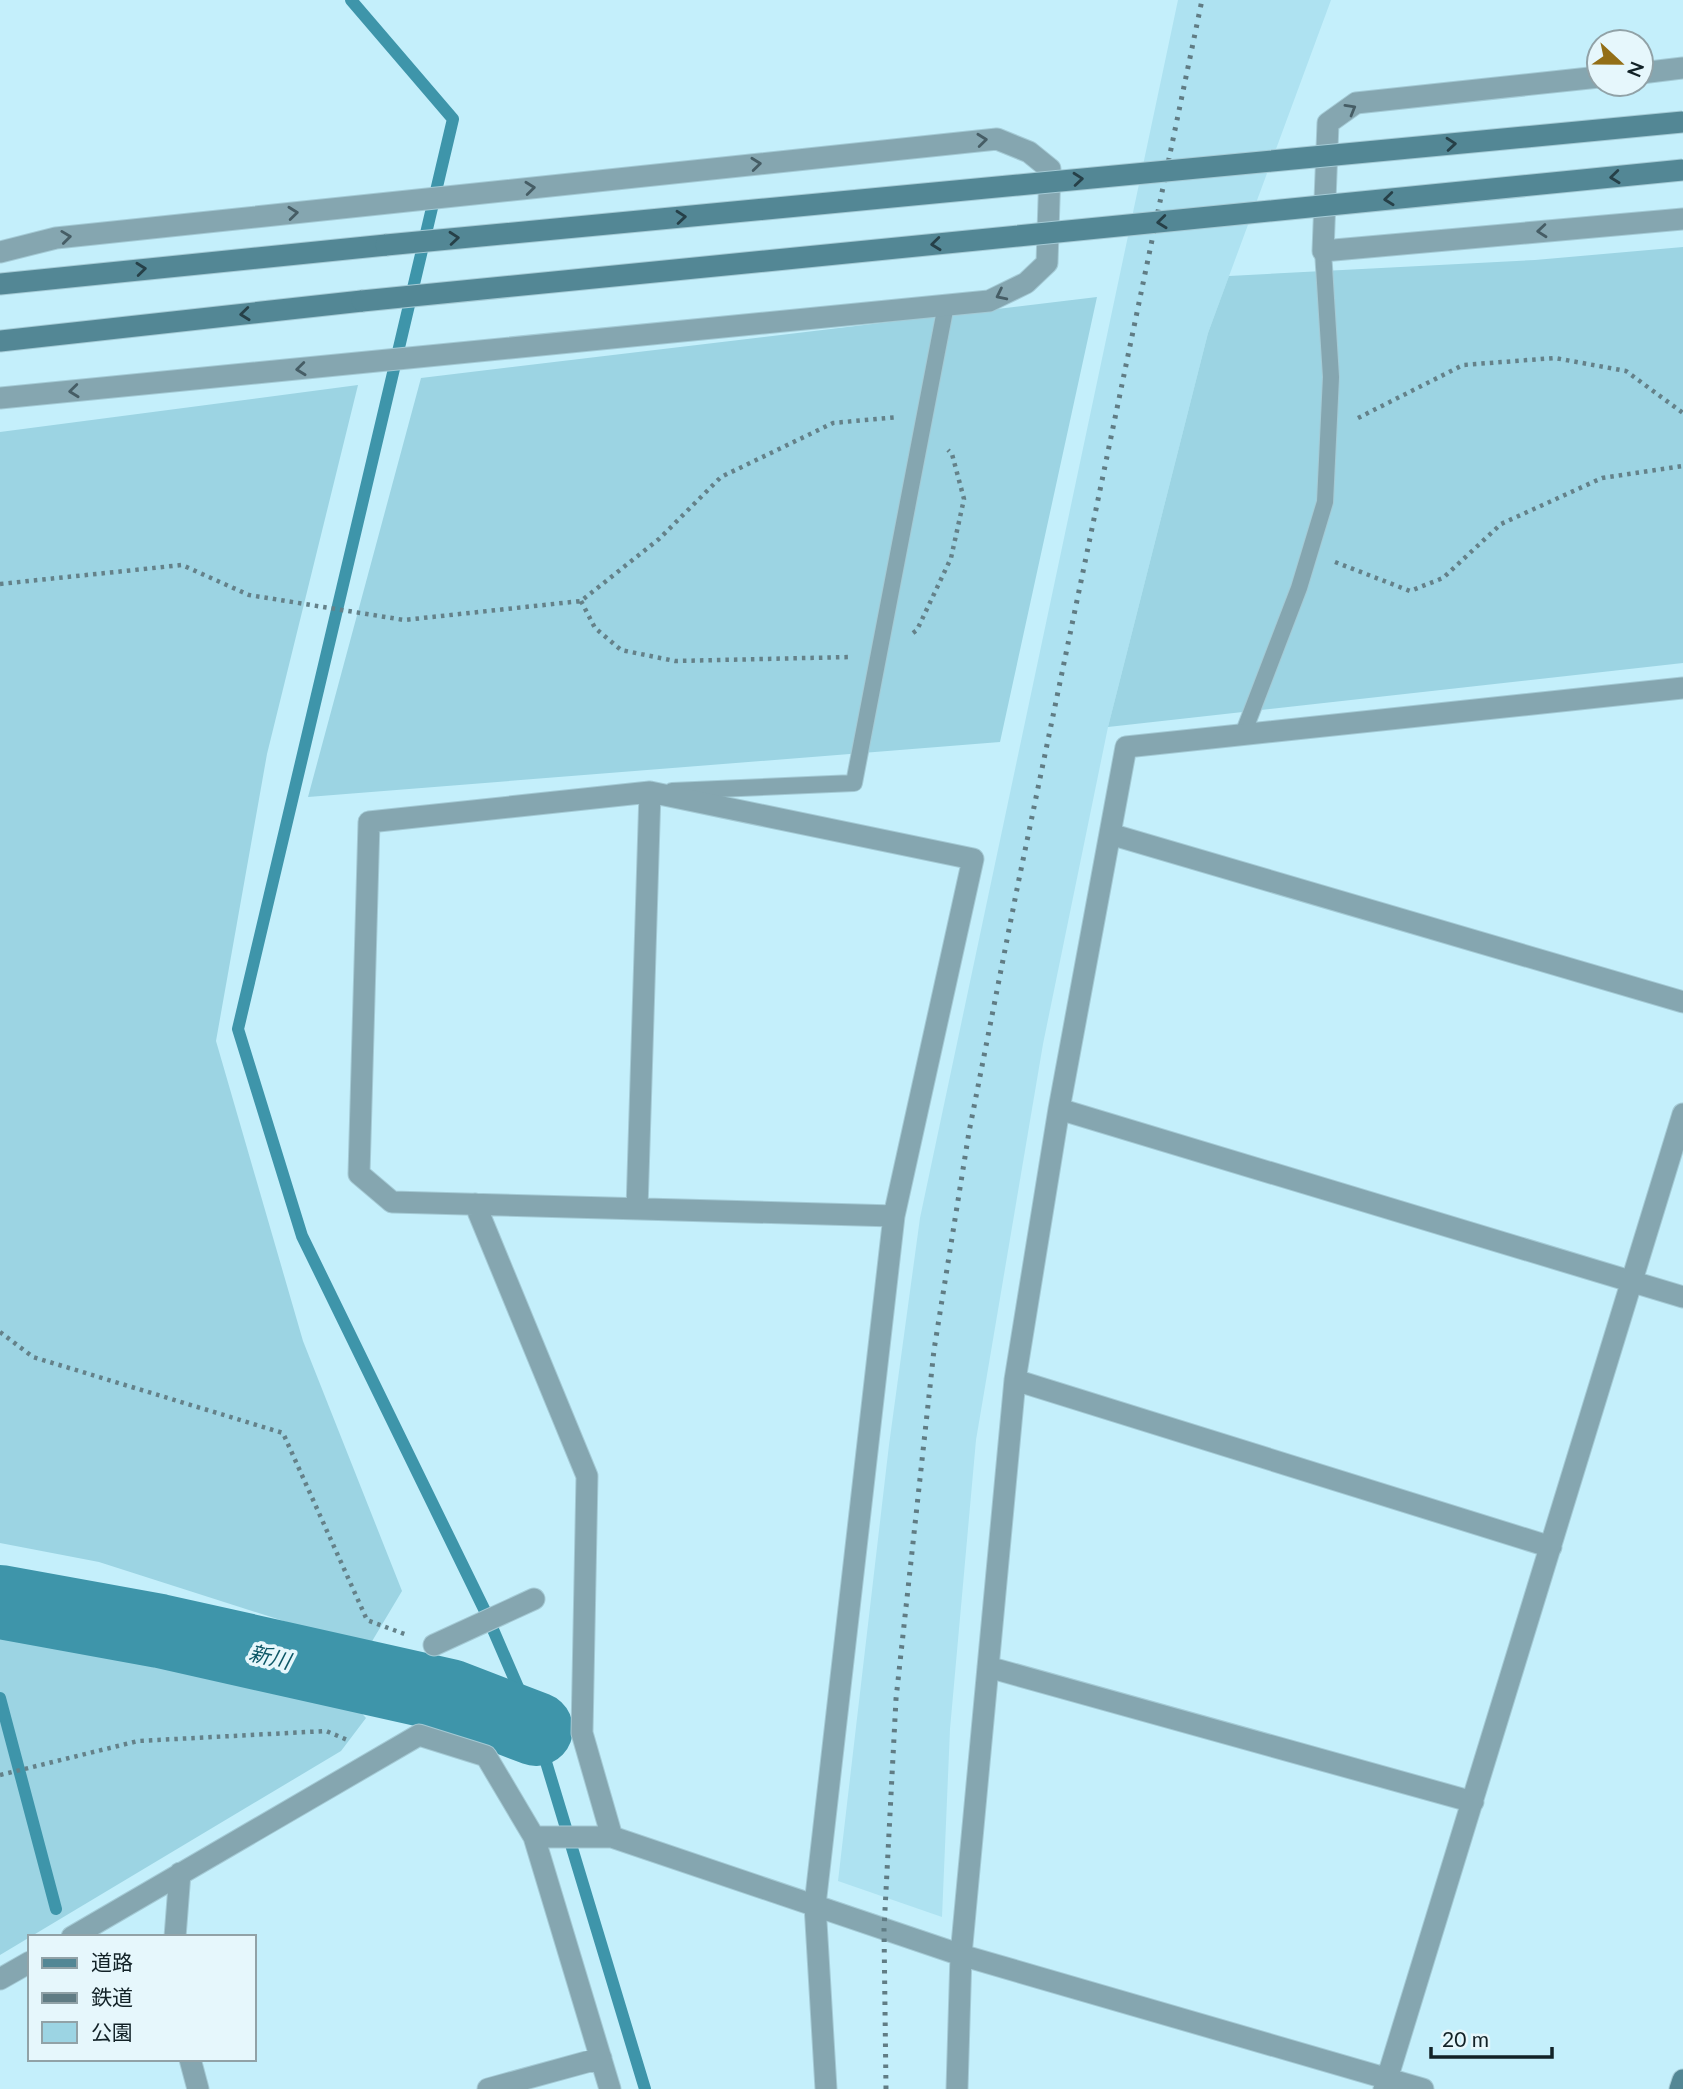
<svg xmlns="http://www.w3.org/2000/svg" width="1683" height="2089" viewBox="0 0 1683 2089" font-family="Lato,'Noto Sans JP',sans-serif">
	<rect width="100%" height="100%" fill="#c4effb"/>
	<path fill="#aee2f1" d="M1178 0H1331L1208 333 1108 727 1043 1044 976 1440 950 1729 942 1917 838 1881 889 1445 920 1218Z"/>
	<path fill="#9cd4e3" d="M1683 247V663L1108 727 1208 333 1229 276 1535 260Z
		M1097 297 1000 742 308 797 421 378Z
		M358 385 267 754 216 1041 303 1341 402 1591 368 1648 99 1562 0 1543V432Z
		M14 1637 200 1660 346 1696 366 1718 341 1751 0 1955V1638Z"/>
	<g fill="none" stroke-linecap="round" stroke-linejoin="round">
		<path stroke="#3e95aa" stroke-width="12" d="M351 0 453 119 238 1029 302 1236 485 1611 536 1729 645 2089
			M0 1698 56 1909"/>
		<path stroke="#3e95aa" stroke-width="74" d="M0 1602 160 1631 450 1696 536 1729"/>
		<defs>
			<path id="lane" d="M1243 734 1299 588 1325 502 1331 377 1323 251
				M672 791 854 783 946 305"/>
			<path id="street" d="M1641 73 1683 68
				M1599 77 1356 103 1328 123 1323 251 1683 219
				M0 252 56 238 997 139 1029 152 1050 169 1047 263 1026 283 989 301 0 398
				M1110 834 1683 1002
				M1059 1109 1683 1297
				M475 1204 587 1476 582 1733 612 1837
				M637 1209 650 792
				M1015 1380 1551 1547
				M434 1645 534 1599
				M988 1667 1473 1802
				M534 1837H612L961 1955 1423 2089
				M72 1937 419 1735 486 1756 534 1837 610 2089
				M175 1937 180 1873
				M0 1979 30 1962
				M190 2059 198 2089
				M488 2089 601 2058
				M826 2089 815 1905 894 1216 973 859 650 792 369 822 359 1174 392 1202 894 1216
				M957 2089 961 1955 1015 1380 1059 1109 1126 747 1683 688
				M1384 2089 1683 1114"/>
			<path id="secondary" d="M0 284 386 245
				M0 341 362 301
				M1680 2089 1683 2080"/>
		</defs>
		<use href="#lane" stroke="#a4cad5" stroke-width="18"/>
		<use href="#street" stroke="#a4cad5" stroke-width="23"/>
		<use href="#secondary" stroke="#a4cad5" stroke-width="23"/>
		<path stroke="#648189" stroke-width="4.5" stroke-dasharray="3.5 5" stroke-linecap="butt" d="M1358 418 1463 365 1555 358 1626 371 1683 413
			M1335 562 1410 591 1443 578 1501 524 1602 478 1683 466
			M0 584 182 565 249 595 404 620 581 601 659 539 721 477 833 423 898 417
			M581 601 595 628 621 650 675 661 851 657
			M913 633 917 630 951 558 964 499 952 454 948 450
			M0 1332 33 1357 283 1433 367 1620 407 1635
			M0 1775 138 1741 326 1731 350 1741"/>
		<use href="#lane" stroke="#85a6b0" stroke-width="16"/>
		<use href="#street" stroke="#85a6b0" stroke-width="21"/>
		<use href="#secondary" stroke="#538795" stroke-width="21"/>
		<path stroke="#607c84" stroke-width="5" stroke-dasharray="3.5 7" stroke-linecap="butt" d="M886 2089 884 1929 896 1699 934 1350 969 1132 1018 884 1202 0"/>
		<defs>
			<path id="secondary-bridge" d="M386 245 1683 122
				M362 301 1683 170"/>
		</defs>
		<use href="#secondary-bridge" stroke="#a4cad5" stroke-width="23" stroke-linecap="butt"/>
		<use href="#secondary-bridge" stroke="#538795" stroke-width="21"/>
	</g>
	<defs><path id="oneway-chevron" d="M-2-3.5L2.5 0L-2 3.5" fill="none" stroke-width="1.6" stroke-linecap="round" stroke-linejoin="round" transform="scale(1.75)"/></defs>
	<g stroke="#465d65">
		<use href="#oneway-chevron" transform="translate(1351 109) rotate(-30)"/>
		<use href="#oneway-chevron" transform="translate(982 140) rotate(-6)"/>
		<use href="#oneway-chevron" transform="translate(756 164) rotate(-6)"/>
		<use href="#oneway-chevron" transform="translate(530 188) rotate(-6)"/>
		<use href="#oneway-chevron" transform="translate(293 213) rotate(-6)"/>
		<use href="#oneway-chevron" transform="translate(1542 231) rotate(175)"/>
		<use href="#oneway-chevron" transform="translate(66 237) rotate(-7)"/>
		<use href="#oneway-chevron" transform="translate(1001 295) rotate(154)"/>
		<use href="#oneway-chevron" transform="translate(301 369) rotate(174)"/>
		<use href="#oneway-chevron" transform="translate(74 391) rotate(174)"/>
	</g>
	<g stroke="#264048">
		<use href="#oneway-chevron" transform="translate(1451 144) rotate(-5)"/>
		<use href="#oneway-chevron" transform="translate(1615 177) rotate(174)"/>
		<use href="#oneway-chevron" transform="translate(1078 179) rotate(-5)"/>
		<use href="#oneway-chevron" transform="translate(1389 199) rotate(174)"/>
		<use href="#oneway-chevron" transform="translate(681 217) rotate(-5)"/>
		<use href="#oneway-chevron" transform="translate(1162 222) rotate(174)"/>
		<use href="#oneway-chevron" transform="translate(454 238) rotate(-5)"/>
		<use href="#oneway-chevron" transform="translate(936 244) rotate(174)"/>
		<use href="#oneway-chevron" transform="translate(141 269) rotate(-6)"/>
		<use href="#oneway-chevron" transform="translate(245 314) rotate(174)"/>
	</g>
	<g text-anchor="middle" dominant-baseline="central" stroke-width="7" stroke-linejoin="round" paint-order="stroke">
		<g font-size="21" font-style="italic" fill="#0d5767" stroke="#e6f7fc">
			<text transform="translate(270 1656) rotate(13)">新川</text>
		</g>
	</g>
	<rect x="28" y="1935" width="228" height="126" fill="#e6f7fc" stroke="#91a2a7" stroke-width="2"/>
	<rect x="42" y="1958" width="35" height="10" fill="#538795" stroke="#91a2a7" stroke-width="2"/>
	<text x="91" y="1970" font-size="21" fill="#122227">道路</text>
	<rect x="42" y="1993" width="35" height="10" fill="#607c84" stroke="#91a2a7" stroke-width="2"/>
	<text x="91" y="2005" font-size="21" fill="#122227">鉄道</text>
	<rect x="42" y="2022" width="35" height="21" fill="#9cd4e3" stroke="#91a2a7" stroke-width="2"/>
	<text x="91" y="2040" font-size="21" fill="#122227">公園</text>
	<g transform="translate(1620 63) rotate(112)"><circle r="33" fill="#e6f7fc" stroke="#91a2a7" stroke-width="2"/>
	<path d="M0-5L12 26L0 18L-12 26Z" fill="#936f17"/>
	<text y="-10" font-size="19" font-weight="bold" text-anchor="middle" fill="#122227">N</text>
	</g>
	<path d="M1431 2047v10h121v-10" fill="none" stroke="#122227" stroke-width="3.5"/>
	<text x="1442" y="2047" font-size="21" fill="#122227" stroke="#e6f7fc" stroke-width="5" paint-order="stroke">20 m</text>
</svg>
